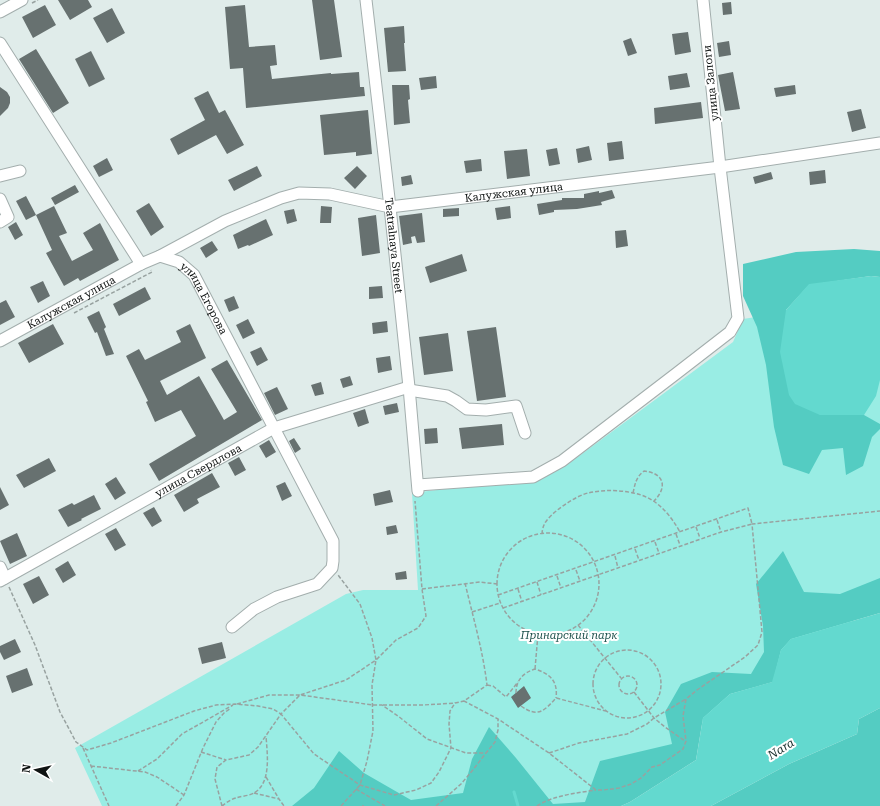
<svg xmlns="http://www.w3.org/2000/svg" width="880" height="806" viewBox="0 0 880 806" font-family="'Roboto Serif',serif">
	<rect width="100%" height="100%" fill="#e0ecea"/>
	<path fill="#99ede4" d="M880 297V602L758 686 730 694 621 806H102L75 748 346 594 363 590H418L412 493 469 486 537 480 567 465 733 342 743 319Z"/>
	<path fill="#54ccc2" d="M854 249 880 251V277L871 276 809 285 786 310 820 415H864L880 424V429L872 437 863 466 846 475 843 448 822 450 809 474 783 465 774 427 766 365 757 327 743 296V264L796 252Z
		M783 551 804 592 840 594 880 578V613L791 639 781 650 773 682 730 694 703 718 696 760 630 802 621 806H292L314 788 339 751 364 773 411 800 463 793 472 759 489 727 516 758 553 804 585 802 600 761 672 744 665 712 681 684 712 672 751 674 764 652 763 626 756 584Z
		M880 708V806H711L789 764 857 734 859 719Z"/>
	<path fill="#63d9cf" d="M871 276 880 277V380L876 396 864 415H820L795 404 789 395 780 352 786 310 809 284Z
		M880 613V708L859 719 857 734 789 764 711 806H621L630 802 696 760 703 718 730 694 772 682 781 650 791 639Z"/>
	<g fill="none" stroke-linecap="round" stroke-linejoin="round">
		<path stroke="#63d9cf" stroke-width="3" d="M514 792 518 806"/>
	</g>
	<path fill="#677170" d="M58 0H88L92 7 70 20Z
		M312 0H334L342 57 320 60Z
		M731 2 732 14 723 15 722 3Z
		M45 5 56 25 33 38 22 17Z
		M245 5 249 47 275 45 277 65 270 66 272 79 331 73V74L359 72 360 87H364L365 96 246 108 243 68 230 69 225 7Z
		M112 8 125 33 107 43 93 18Z
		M404 26 405 43H404L406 71 388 72 384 28Z
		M688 32 691 52 675 55 672 34Z
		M631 38 637 53 628 56 623 41Z
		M729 41 731 55 719 57 717 43Z
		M36 49 69 103 53 113 19 59Z
		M91 51 105 79 89 87 75 59Z
		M733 72 740 109 725 111 718 75Z
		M687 73 690 87 670 90 668 76Z
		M436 76 437 88 421 90 419 78Z
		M392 85H409L410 99 408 100 410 123 394 125Z
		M795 85 796 94 776 97 774 88Z
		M0 87 7 92 10 97V103L8 108 0 116Z
		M208 91 219 113 225 110 244 145 227 154 216 135 178 155 170 139 205 120 194 98Z
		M701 102 703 118 655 124 654 108Z
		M861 109 866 128 852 132 847 112Z
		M368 110 372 154 356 156V152L324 155 320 115Z
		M622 141 624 159 609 161 607 143Z
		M589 146 592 160 578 163 576 149Z
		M557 148 560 164 549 166 546 150Z
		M527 149 530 176 507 179 504 151Z
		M107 158 113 170 99 177 93 166Z
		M481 159 482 171 466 173 464 161Z
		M257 166 262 176 234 191 228 180Z
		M357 166 367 176 355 189 344 178Z
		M825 170 826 183 810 185 809 172Z
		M771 172 773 179 755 184 753 177Z
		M411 175 413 184 402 186 401 177Z
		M75 185 79 192 55 205 51 198Z
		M612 190 615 198 601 202 602 205 577 209 554 210V212L539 215 537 204 562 200V198H584V194L599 191V193Z
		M26 196 36 215 26 220 16 201Z
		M149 203 164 227 151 236 136 211Z
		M54 206 67 233 59 236 72 261 93 250 83 233 100 223 119 260 80 281 78 278 64 286 46 253 52 250 36 215Z
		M321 206 332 207 331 223H320Z
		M510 206 511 218 497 220 495 208Z
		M459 208V216L443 217V209Z
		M294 209 297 221 287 224 284 211Z
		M422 213 425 242 417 243 415 236 411 237 412 243 403 245 399 216Z
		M376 215 380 253 362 256 358 218Z
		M266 219 273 235 249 246 248 245 238 249 233 235Z
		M16 222 23 235 15 240 8 227Z
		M626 230 628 246 616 248 615 231Z
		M212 241 218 250 206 258 200 248Z
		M462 254 467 271 430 283 425 267Z
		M43 281 50 296 38 303 30 287Z
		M382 286 383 298 369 299V287Z
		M145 287 151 299 119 316 113 304Z
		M234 296 239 308 229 312 224 300Z
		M6 300 15 317 0 325V303Z
		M99 311 106 327 104 329 114 354 106 356 97 332 95 333 87 317Z
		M248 319 255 333 243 339 236 325Z
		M387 321 388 332 373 334 372 323Z
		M53 324 64 344 29 363 18 343Z
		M190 324 206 358 160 381 167 395 199 376 224 420 237 412 211 369 227 360 262 420 159 481 149 464 196 436 181 410 155 422 146 402 148 401 126 356 139 349 145 360 181 342 176 331Z
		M496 327 506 397 477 401 467 331Z
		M448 333 453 371 424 375 419 337Z
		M261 347 268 360 257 366 250 352Z
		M390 356 392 370 378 373 376 358Z
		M350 376 353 385 343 388 340 379Z
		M321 382 324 394 315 396 311 385Z
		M277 387 288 409 275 415 264 393Z
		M397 403 399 412 385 415 383 406Z
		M365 409 369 423 358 427 353 413Z
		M502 424 504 445 462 449 459 428Z
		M437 428 438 443 425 444 424 429Z
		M294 438 301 449 295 453 289 441Z
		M269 440 276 452 266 458 259 446Z
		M239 457 246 470 235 476 228 463Z
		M49 458 56 471 24 488 16 475Z
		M212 473 220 487 197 499 199 503 184 512 174 495Z
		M116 477 126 493 115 500 105 484Z
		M285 482 292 496 282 501 276 486Z
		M0 487 9 505 0 510Z
		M390 490 393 502 375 506 373 494Z
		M94 495 101 509 81 519 82 520 68 527 58 510 72 503 74 505Z
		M154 507 162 521 152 527 143 513Z
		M396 525 398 533 387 535 386 527Z
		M116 528 126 545 115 551 105 534Z
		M17 533 27 556 10 564 0 541Z
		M68 561 76 575 63 583 55 569Z
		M406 571 407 579 396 580 395 573Z
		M39 576 49 595 33 604 23 584Z
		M15 639 21 652 4 660 0 652V646Z
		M222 642 226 658 202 664 198 648Z
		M27 668 33 685 12 693 6 676Z
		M524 686 531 698 518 708 511 697Z"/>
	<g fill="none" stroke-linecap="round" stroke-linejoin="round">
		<defs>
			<g id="minor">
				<path id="s1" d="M366 0 390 207 409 387 418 491"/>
				<path d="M0 12 22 0"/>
				<path d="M0 43 141 264"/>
				<path d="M0 176 20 171"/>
				<path d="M0 199 8 217 0 222"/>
				<path id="s2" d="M160 256 225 221 281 198 299 193 330 194 390 207 720 167 880 143"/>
				<path id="s3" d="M0 341 141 264 160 256 179 262 194 275 333 541V561L332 568 317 584 277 597 254 609 232 627"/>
				<path d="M409 390 447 396 456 401 467 409 486 410 516 406 525 433"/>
				<path d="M418 485 533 477 562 461 677 373 730 332 738 318 720 167 703 0"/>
				<path d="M0 567 5 578"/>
				<path id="s4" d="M0 581 274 428 409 387"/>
			</g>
		</defs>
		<use href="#minor" stroke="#a3aead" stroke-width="13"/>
		<path stroke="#98a2a0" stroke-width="1.5" stroke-dasharray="4 2" stroke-linecap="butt" d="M32 3 38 0
			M74 313 152 272 151 270
			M633 493C635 484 636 477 644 471 664 473 668 487 654 501
			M717 520 721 532
			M696 527 700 538
			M497 584a51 51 0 1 1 102 0a51 51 0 1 1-102 0Z
			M542 534C542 531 543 527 544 525 548 514 577 495 588 493 605 489 625 490 641 495 659 501 671 516 680 532
			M676 534 680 545
			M655 542 659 553
			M635 549 639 560
			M615 556 618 568
			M576 570 580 581
			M557 576 561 588
			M537 582 541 595
			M465 583C473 617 483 651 487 685L464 701 498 719 549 753 596 790H603L619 788 631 784 641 778 652 767 660 765 683 749 686 741 683 716 686 699 697 690 745 657 758 645 762 632 752 524 880 511
			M9 587 35 645 60 712 76 742 87 750 111 743 194 711 216 705 235 704 258 706 273 709 281 714 300 695 346 680 376 660 372 638 360 604 338 575
			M422 589 480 582 497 584
			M518 589 522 602
			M498 595 748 508 752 524 721 532 503 608
			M472 612 500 603
			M578 625 621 678
			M593 684a34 34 0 1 1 68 0a34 34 0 1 1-68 0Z
			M535 669 538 634
			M619 685a9 9 0 1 1 18 0a9 9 0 1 1-18 0Z
			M487 685 493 686 506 697 518 682
			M634 692 654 718 665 727 685 741
			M516 693C516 680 523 673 535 669 551 674 558 682 556 698
			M237 704 269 695H300L373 705H382L398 716 427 739 466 753H486L495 742 498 730V719
			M383 705H423L455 703
			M521 706C538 718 544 711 556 698L606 711
			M83 748 109 806
			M201 752 226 760
			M549 753 579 743 627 734 647 724 654 718 686 699
			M91 766 145 772 157 777 184 795
			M138 771 157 759 182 734 233 705
			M266 777 279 799
			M356 789 385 806
			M254 793 279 799 284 806
			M176 806 184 795 203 748 216 722 224 713 231 708
			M222 806 215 779 217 767 226 760 249 755 258 747 281 714 314 754 360 785 394 795 416 790 431 783 439 772 451 748 449 724 450 711 455 703 464 701
			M222 806C226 803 231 799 236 798 241 796 249 796 254 793 272 783 267 752 266 736
			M341 806 360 785 367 761 373 731 372 685 376 660 396 640 418 628 426 616 422 589 415 501
			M362 806H364
			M436 806 461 784 472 771 486 753
			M537 806C554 795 577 793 596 790"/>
		<use href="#minor" stroke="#fff" stroke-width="11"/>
	</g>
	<g text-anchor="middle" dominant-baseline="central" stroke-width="4" stroke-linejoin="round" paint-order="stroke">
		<g font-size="11" fill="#101413" stroke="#fff">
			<text transform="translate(711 83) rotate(-96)">улица Залоги</text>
			<text stroke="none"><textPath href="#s2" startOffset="370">Калужская улица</textPath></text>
			<text stroke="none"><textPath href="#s1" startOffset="247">Teatralnaya Street</textPath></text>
			<text stroke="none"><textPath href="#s3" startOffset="246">улица Егорова</textPath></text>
			<text stroke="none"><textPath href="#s3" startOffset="81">Калужская улица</textPath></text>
			<text stroke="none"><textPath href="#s4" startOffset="227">улица Свердлова</textPath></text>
		</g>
		<g font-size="11" font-style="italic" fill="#1d514c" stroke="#fff">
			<text x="569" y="635">Принарский парк</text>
		</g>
		<g font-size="12" font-style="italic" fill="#182d2b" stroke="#fff">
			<text transform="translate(781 749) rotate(-32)">Nara</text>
		</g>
	</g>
	<g transform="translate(36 770) rotate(278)" stroke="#ffffff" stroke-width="3" paint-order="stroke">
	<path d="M0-3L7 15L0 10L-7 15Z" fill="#101413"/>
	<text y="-6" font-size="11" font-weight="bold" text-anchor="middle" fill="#101413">N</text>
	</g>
</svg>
